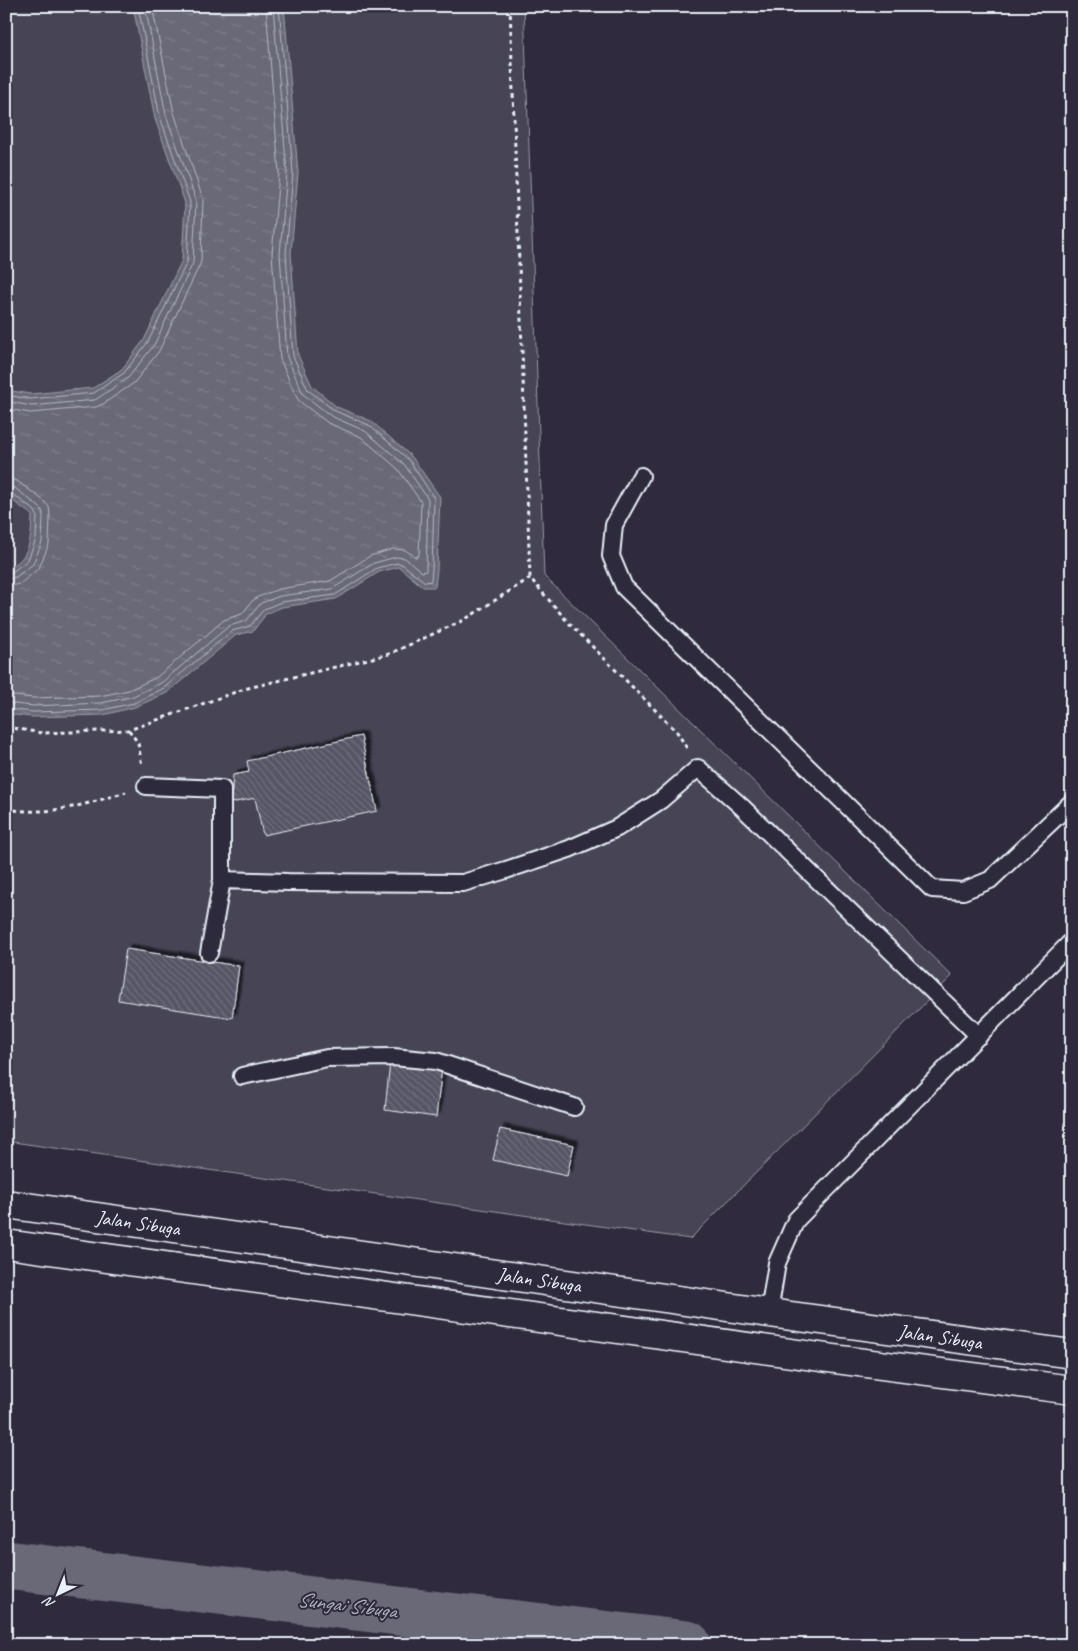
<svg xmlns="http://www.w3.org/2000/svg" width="1078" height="1651" viewBox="0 0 1078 1651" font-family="Caveat,sans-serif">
	<defs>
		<pattern id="water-ripples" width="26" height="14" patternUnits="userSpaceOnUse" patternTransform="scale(1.25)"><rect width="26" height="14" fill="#696978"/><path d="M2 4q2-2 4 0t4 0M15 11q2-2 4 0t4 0" fill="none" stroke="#7e7f8c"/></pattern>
		<pattern id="building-back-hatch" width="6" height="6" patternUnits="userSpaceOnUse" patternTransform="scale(1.25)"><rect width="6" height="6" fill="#575565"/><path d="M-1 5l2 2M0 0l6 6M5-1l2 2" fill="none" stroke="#6f6e7c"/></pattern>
		<filter id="shadow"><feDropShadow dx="4.5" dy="-4.5" stdDeviation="1" flood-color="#0009"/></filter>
	</defs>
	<rect width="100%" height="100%" fill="#2f2a3d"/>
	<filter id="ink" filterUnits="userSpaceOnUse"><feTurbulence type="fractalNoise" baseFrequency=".02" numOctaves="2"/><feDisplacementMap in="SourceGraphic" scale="10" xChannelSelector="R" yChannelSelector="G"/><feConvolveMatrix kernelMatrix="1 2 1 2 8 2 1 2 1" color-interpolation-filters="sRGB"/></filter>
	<g filter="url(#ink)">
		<path fill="#464455" stroke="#979aa6" d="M6 6H524L544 576 952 976 690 1239 6 1141Z"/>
		<path fill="url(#water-ripples)" stroke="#9c9fab" d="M133 6H284L298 173 291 253 298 355 312 386 337 407 371 421 412 457 440 497 437 570 435 587H423L399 567 379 572 336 599 282 607 266 614 253 631 236 635 167 693 135 707 103 715 32 717 6 714V569C31 559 31 538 32 515L6 496V390L30 394 93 388 122 369 144 340 182 260 185 203 155 119Z"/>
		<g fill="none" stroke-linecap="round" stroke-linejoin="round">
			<path stroke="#b5bbc5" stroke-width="1" d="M6 395 31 399 94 393 124 373 148 342 187 262 190 202 160 117 138 6
				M6 401 31 406 95 400 128 378 154 345 193 263 196 200 166 115 145 6
				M6 409 31 413 96 407 103 404 134 383 159 351 201 262 203 199 174 113 152 6
				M6 478 17 481 43 500 49 507 50 516 49 544 39 568 20 584 6 587
				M6 486 15 488 38 506 42 510 43 516 42 542 33 564 16 577 6 580
				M6 492 11 493 34 510 37 515 36 539 28 560 12 572 6 574
				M6 695 33 698 100 696 129 690 157 677 224 620 242 614 252 601 258 597 279 589 330 581 370 556 393 549 405 550 416 557 419 555 421 502 398 469 361 437 328 423 299 401 295 394 280 359 272 254 279 173 266 6
				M6 703 33 706 101 703 131 697 161 683 229 626 246 621 261 603 280 596 332 589 374 563 396 557 405 558 422 572 426 571 428 499 404 464 365 431 331 416 303 394 287 357 280 254 287 173 273 6
				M6 709 33 712 102 710 134 703 164 688 232 631 250 626 264 609 281 602 335 595 377 568 397 563 402 564 425 582 431 581 432 569 434 498 409 460 369 425 335 411 308 390 293 356 286 254 293 173 279 6"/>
			<path stroke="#696978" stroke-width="49" d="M6 1565 687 1645"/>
		</g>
		<path fill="url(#building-back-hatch)" stroke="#e8f1f8" filter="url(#shadow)" d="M361 736 377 811 263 835 255 798 231 803 233 775 249 772 247 761Z
			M126 949 239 966 232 1018 118 1000Z
			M390 1062 442 1068 436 1117 385 1110Z
			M500 1129 574 1145 567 1176 493 1160Z"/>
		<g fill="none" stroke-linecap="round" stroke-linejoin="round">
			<defs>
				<path id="service" d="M641 476 614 525 611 556 624 587 932 889 963 891 990 880 1072 802
					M146 786 222 789V880L209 953
					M222 880 288 882 463 883 506 870 569 849 617 828 661 800 698 768 742 807 979 1036
					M242 1076 327 1058 393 1057 436 1061 574 1107
					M769 1313 777 1263 796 1220 1072 941"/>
				<path id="secondary" d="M6 1204 769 1313 1072 1354
					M6 1244 842 1360 1072 1390"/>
			</defs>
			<use href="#service" stroke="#e8f1f8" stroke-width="20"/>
			<use href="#secondary" stroke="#e8f1f8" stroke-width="31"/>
			<path stroke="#e8f1f8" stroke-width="3" stroke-dasharray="4 4" stroke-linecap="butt" d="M510 6 530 578 567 621 677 732 688 750
				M6 727 42 733 129 730 244 689 389 654 464 620 530 578
				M129 730 138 743 142 766
				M6 809C51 816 84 805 126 792"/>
			<use href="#service" stroke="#2f2a3d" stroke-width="16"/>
			<use href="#secondary" stroke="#2f2a3d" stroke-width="28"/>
		</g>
	</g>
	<g text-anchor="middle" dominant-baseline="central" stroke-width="4" stroke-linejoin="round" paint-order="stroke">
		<g font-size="20" fill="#e8f1f8" stroke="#2f2a3d">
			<text transform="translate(138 1223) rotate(8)">Jalan Sibuga</text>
			<text transform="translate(539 1280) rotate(8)">Jalan Sibuga</text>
			<text transform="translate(940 1337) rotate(8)">Jalan Sibuga</text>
		</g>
		<g font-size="21" font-style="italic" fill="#afb4be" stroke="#2f2a3d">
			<text transform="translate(347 1605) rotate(7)">Sungai Sibuga</text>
		</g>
	</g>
	<rect width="1078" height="1651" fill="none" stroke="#2f2a3d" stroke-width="25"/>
	<rect x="12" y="12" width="1053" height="1626" fill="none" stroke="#e8f1f8" stroke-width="2" filter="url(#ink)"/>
	<g transform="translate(58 1594) rotate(223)" stroke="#2f2a3d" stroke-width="4" paint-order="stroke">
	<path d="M0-4L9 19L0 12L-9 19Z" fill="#e8f1f8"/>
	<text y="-8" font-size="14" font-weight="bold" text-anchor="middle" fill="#e8f1f8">N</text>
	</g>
</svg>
